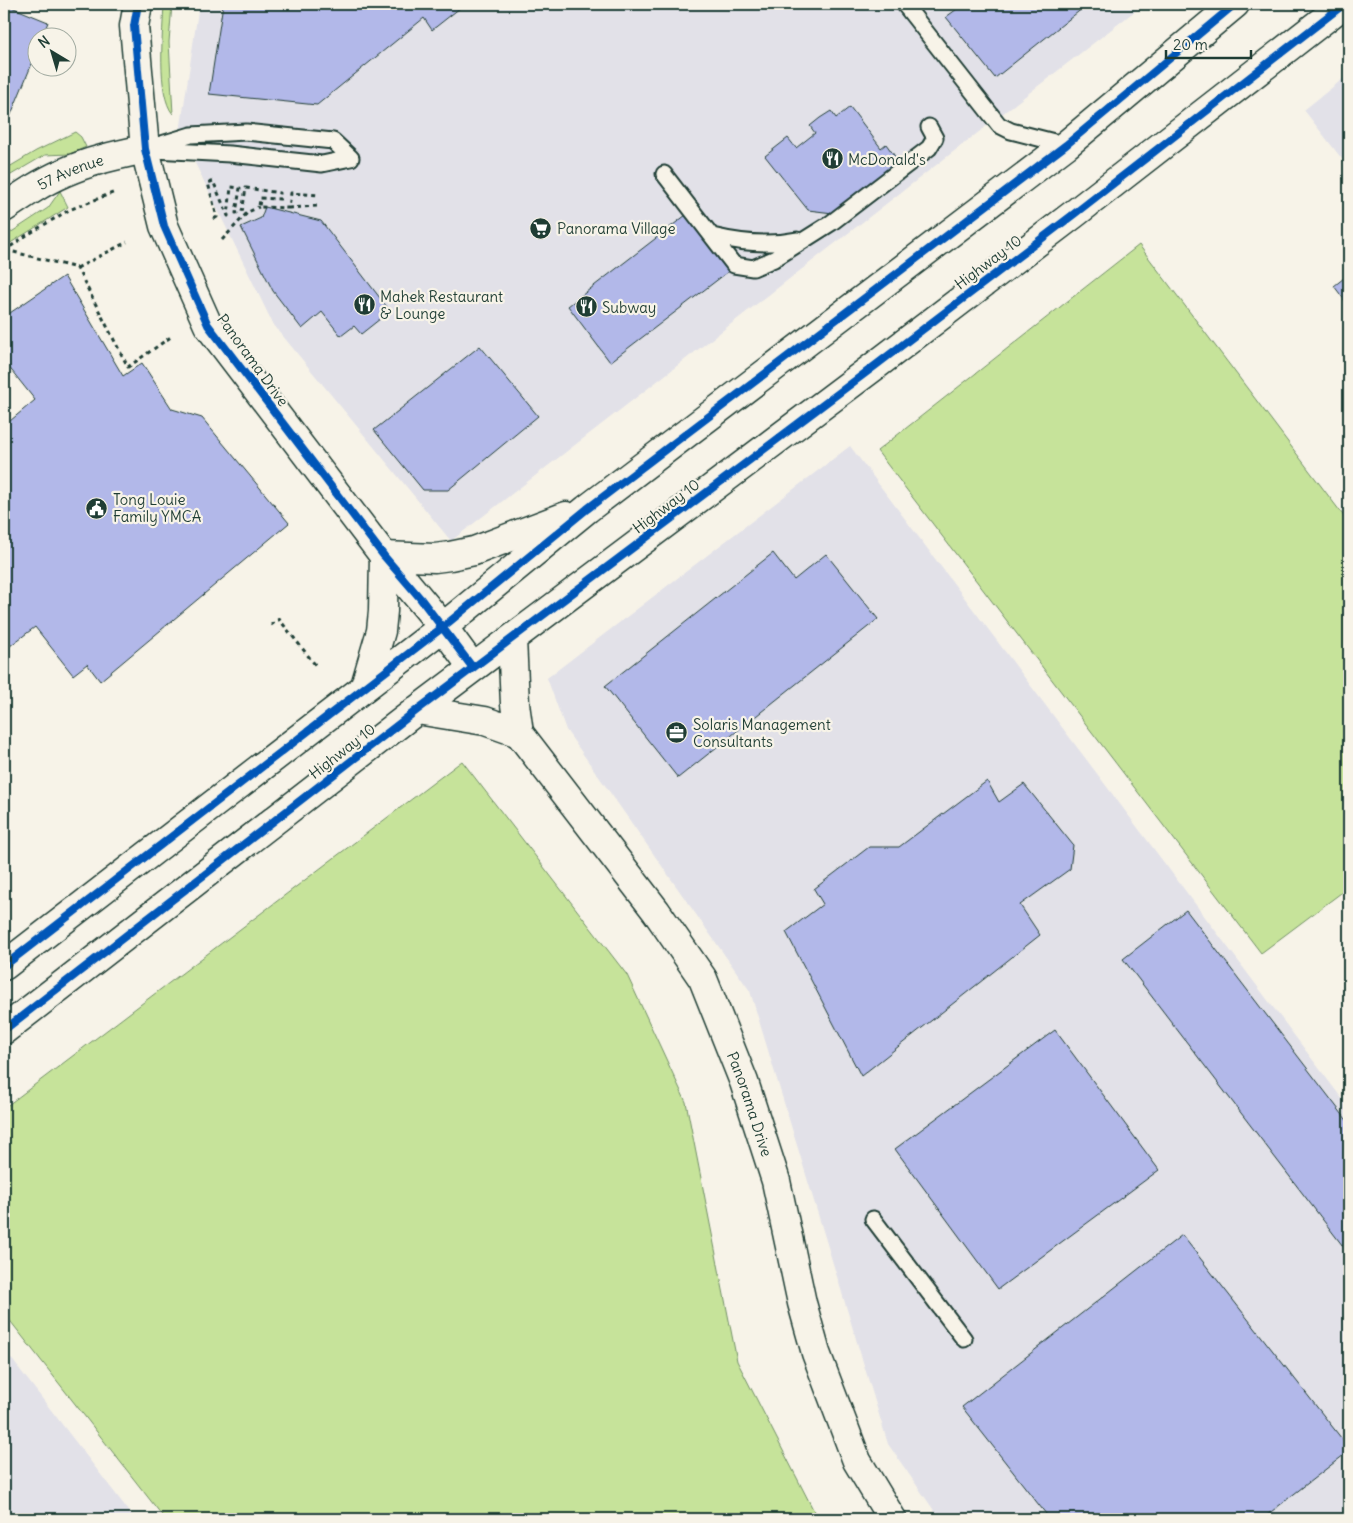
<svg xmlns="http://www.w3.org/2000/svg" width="1353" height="1523" viewBox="0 0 1353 1523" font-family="Delius,sans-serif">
	<rect width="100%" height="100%" fill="#f7f3e8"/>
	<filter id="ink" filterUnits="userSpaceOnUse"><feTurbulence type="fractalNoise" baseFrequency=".02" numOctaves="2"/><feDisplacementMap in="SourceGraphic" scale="10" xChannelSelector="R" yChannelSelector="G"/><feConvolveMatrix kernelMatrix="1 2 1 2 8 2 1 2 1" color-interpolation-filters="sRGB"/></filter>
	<g filter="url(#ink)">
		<path fill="#e2e1e8" d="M199 4H1144L451 541 273 324 180 132Z
			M1349 74V168L1304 110Z
			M850 446 1349 1108V1519H940L888 1444 750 991 566 730 547 678Z
			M4 1349 135 1519H4Z"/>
		<path fill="#c6e39a" stroke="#729067" d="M164 4H172L169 42 173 114C156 94 163 30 164 4Z
			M75 132 81 137 86 147 70 154 45 155 4 179V170L36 151Z
			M60 191 68 207 4 247V237L48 208Z
			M1139 245 1349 523V887L1261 953 877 451Z
			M462 761 627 975 686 1102 737 1361 818 1519H165L4 1313V1108Z"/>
		<path fill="#b2b8e9" stroke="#1f3d34" d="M4 4 48 22 42 38H38V49L5 129Z
			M223 4H465L432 30 424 18 317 105 209 94Z
			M964 4H1088L995 78 946 17Z
			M850 107 881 148 886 144 899 162 833 213 808 210 765 156 788 138 796 148 815 133 810 126 820 118 831 111 836 118Z
			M265 207 321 221 390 311 361 334 354 326 341 336 322 312 302 329 273 291 241 227 261 218Z
			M686 215 729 271 610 362 568 306Z
			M1349 274V306L1334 286Z
			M64 276 123 376 142 363 172 409 202 418 289 523 100 681 87 664 73 675 35 627 10 646 4 638V426L35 400 4 361V317Z
			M480 346 538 416 448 490H423L374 430Z
			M773 553 794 580 826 554 878 619 678 778 605 686Z
			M987 781 999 802 1024 784 1073 845 1070 869 1020 905 1040 935 861 1076 786 932 823 904 814 889 869 847H899Z
			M1186 910 1349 1123V1254L1123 959Z
			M1055 1030 1159 1170 998 1289 895 1149Z
			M1182 1235 1349 1448V1451L1262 1519H1050L962 1407Z"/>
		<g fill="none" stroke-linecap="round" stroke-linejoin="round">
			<defs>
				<path id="service" d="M904 4 999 125 1011 131 1066 145
					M145 149 191 135 246 132 333 141 351 158
					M154 150 230 154 322 164 351 158
					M664 174 734 265 753 268 774 259 831 223 929 148 935 138 929 127
					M712 236C741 243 768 246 797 240
					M873 1219 964 1339"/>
				<g id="minor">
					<path id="s1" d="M4 208C23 195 42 182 63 173 89 161 117 155 145 149"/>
				</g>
				<g id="tertiary">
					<path d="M138 4 134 26 145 149 164 226 208 325 384 556 443 627"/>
					<path id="s2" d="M519 733 656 911 703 979 744 1082 776 1181 802 1303 816 1353 857 1461 892 1519"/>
				</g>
				<path id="trunk" d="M443 627 473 668
					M365 686 381 631 383 611 384 556 435 558 450 556 474 551 566 516
					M417 710 485 721 519 733 515 704 512 639
					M4 966 443 627 587 509 1066 145 1235 4
					M4 1030 417 710 876 365 1074 214 1344 4"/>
			</defs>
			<use href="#service" stroke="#1f3d34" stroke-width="19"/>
			<use href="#minor" stroke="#1f3d34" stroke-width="31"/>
			<use href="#tertiary" stroke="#1f3d34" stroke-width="31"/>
			<use href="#trunk" stroke="#1f3d34" stroke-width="31"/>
			<path stroke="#1f3d34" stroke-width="3" stroke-dasharray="4 4" stroke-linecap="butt" d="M289 208 317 206
				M214 219 217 217 208 183 213 181 228 216 231 187 240 188 236 213 242 212 246 188 280 193V199L260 198 259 207 289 208 291 193 318 195
				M222 240 248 212 259 207
				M6 250 77 268 128 367 172 336
				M4 251 27 235 69 210 115 192
				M77 268 127 242
				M271 625 279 619 317 667"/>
			<use href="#service" stroke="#f7f3e8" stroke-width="15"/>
			<use href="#minor" stroke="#f7f3e8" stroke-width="28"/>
			<use href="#tertiary" stroke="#f7f3e8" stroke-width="28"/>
			<use href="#trunk" stroke="#f7f3e8" stroke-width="28"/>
			<defs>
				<path id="cycleway" d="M138 4 134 26 145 149 164 226 208 325 384 556 420 598 473 668
					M4 966 443 627 587 509 1066 145 1235 4
					M4 1030 417 710 876 365 1074 214 1344 4"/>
			</defs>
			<use href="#cycleway" stroke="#f7f3e8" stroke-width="11"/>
			<use href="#cycleway" stroke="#0057b8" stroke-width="8"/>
		</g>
	</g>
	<defs>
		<symbol id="restaurant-disc" viewBox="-11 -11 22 22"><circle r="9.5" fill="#1f3d34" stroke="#f7f3e8"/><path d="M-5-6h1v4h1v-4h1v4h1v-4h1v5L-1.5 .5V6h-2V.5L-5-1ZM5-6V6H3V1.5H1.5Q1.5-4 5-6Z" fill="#fff"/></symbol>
		<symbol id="supermarket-disc" viewBox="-11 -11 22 22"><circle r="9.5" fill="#1f3d34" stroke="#f7f3e8"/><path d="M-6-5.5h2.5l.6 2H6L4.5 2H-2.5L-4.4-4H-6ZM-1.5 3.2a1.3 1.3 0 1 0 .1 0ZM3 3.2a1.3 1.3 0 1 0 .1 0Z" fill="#fff"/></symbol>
		<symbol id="civic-disc" viewBox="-11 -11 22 22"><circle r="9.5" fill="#1f3d34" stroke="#f7f3e8"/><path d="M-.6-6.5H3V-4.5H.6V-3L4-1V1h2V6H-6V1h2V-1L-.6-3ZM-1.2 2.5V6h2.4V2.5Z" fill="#fff"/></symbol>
		<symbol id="office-disc" viewBox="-11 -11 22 22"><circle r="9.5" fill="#1f3d34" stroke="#f7f3e8"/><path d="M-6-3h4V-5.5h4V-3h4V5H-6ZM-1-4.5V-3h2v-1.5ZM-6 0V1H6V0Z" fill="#fff"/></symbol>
	</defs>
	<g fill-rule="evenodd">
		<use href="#restaurant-disc" x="820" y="146" width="25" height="25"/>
		<use href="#supermarket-disc" x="528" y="216" width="25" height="25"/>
		<use href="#restaurant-disc" x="352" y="292" width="25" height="25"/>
		<use href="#restaurant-disc" x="574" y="294" width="25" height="25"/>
		<use href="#civic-disc" x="84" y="496" width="25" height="25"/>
		<use href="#office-disc" x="664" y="720" width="25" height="25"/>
	</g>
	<g text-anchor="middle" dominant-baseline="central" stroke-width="4.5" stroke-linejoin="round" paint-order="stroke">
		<g font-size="15" fill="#1f3d34" stroke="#f7f3e8" text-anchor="start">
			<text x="848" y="159">McDonald's</text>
			<text x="557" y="228">Panorama Village</text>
			<text x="380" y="296">Mahek Restaurant<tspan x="380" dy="17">&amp; Lounge</tspan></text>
			<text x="602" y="307">Subway</text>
			<text x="113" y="499">Tong Louie<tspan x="113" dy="17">Family YMCA</tspan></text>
			<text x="693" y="724">Solaris Management<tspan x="693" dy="17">Consultants</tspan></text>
		</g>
		<g font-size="15" fill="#1f3d34" stroke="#f7f3e8">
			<text stroke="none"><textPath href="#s1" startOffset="76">57 Avenue</textPath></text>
			<text transform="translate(988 262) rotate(-37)">Highway 10</text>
			<text transform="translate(253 360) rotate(54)">Panorama Drive</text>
			<text transform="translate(666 506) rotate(-37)">Highway 10</text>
			<text transform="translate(342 751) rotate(-38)">Highway 10</text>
			<text stroke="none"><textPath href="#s2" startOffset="441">Panorama Drive</textPath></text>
		</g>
	</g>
	<rect width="1353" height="1523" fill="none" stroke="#f7f3e8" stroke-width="20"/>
	<rect x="10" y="10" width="1333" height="1503" fill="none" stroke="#1f3d34" stroke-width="2" filter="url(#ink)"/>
	<g transform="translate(52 52) rotate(322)"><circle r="24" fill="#f7f3e8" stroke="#a1aaa0"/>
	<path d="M0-4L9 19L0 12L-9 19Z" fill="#1f3d34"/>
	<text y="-8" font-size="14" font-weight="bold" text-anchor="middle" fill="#1f3d34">N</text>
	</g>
	<path d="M1166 50v8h85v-8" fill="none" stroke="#1f3d34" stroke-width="2.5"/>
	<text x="1173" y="50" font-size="15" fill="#1f3d34" stroke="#f7f3e8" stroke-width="4" paint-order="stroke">20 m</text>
</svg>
